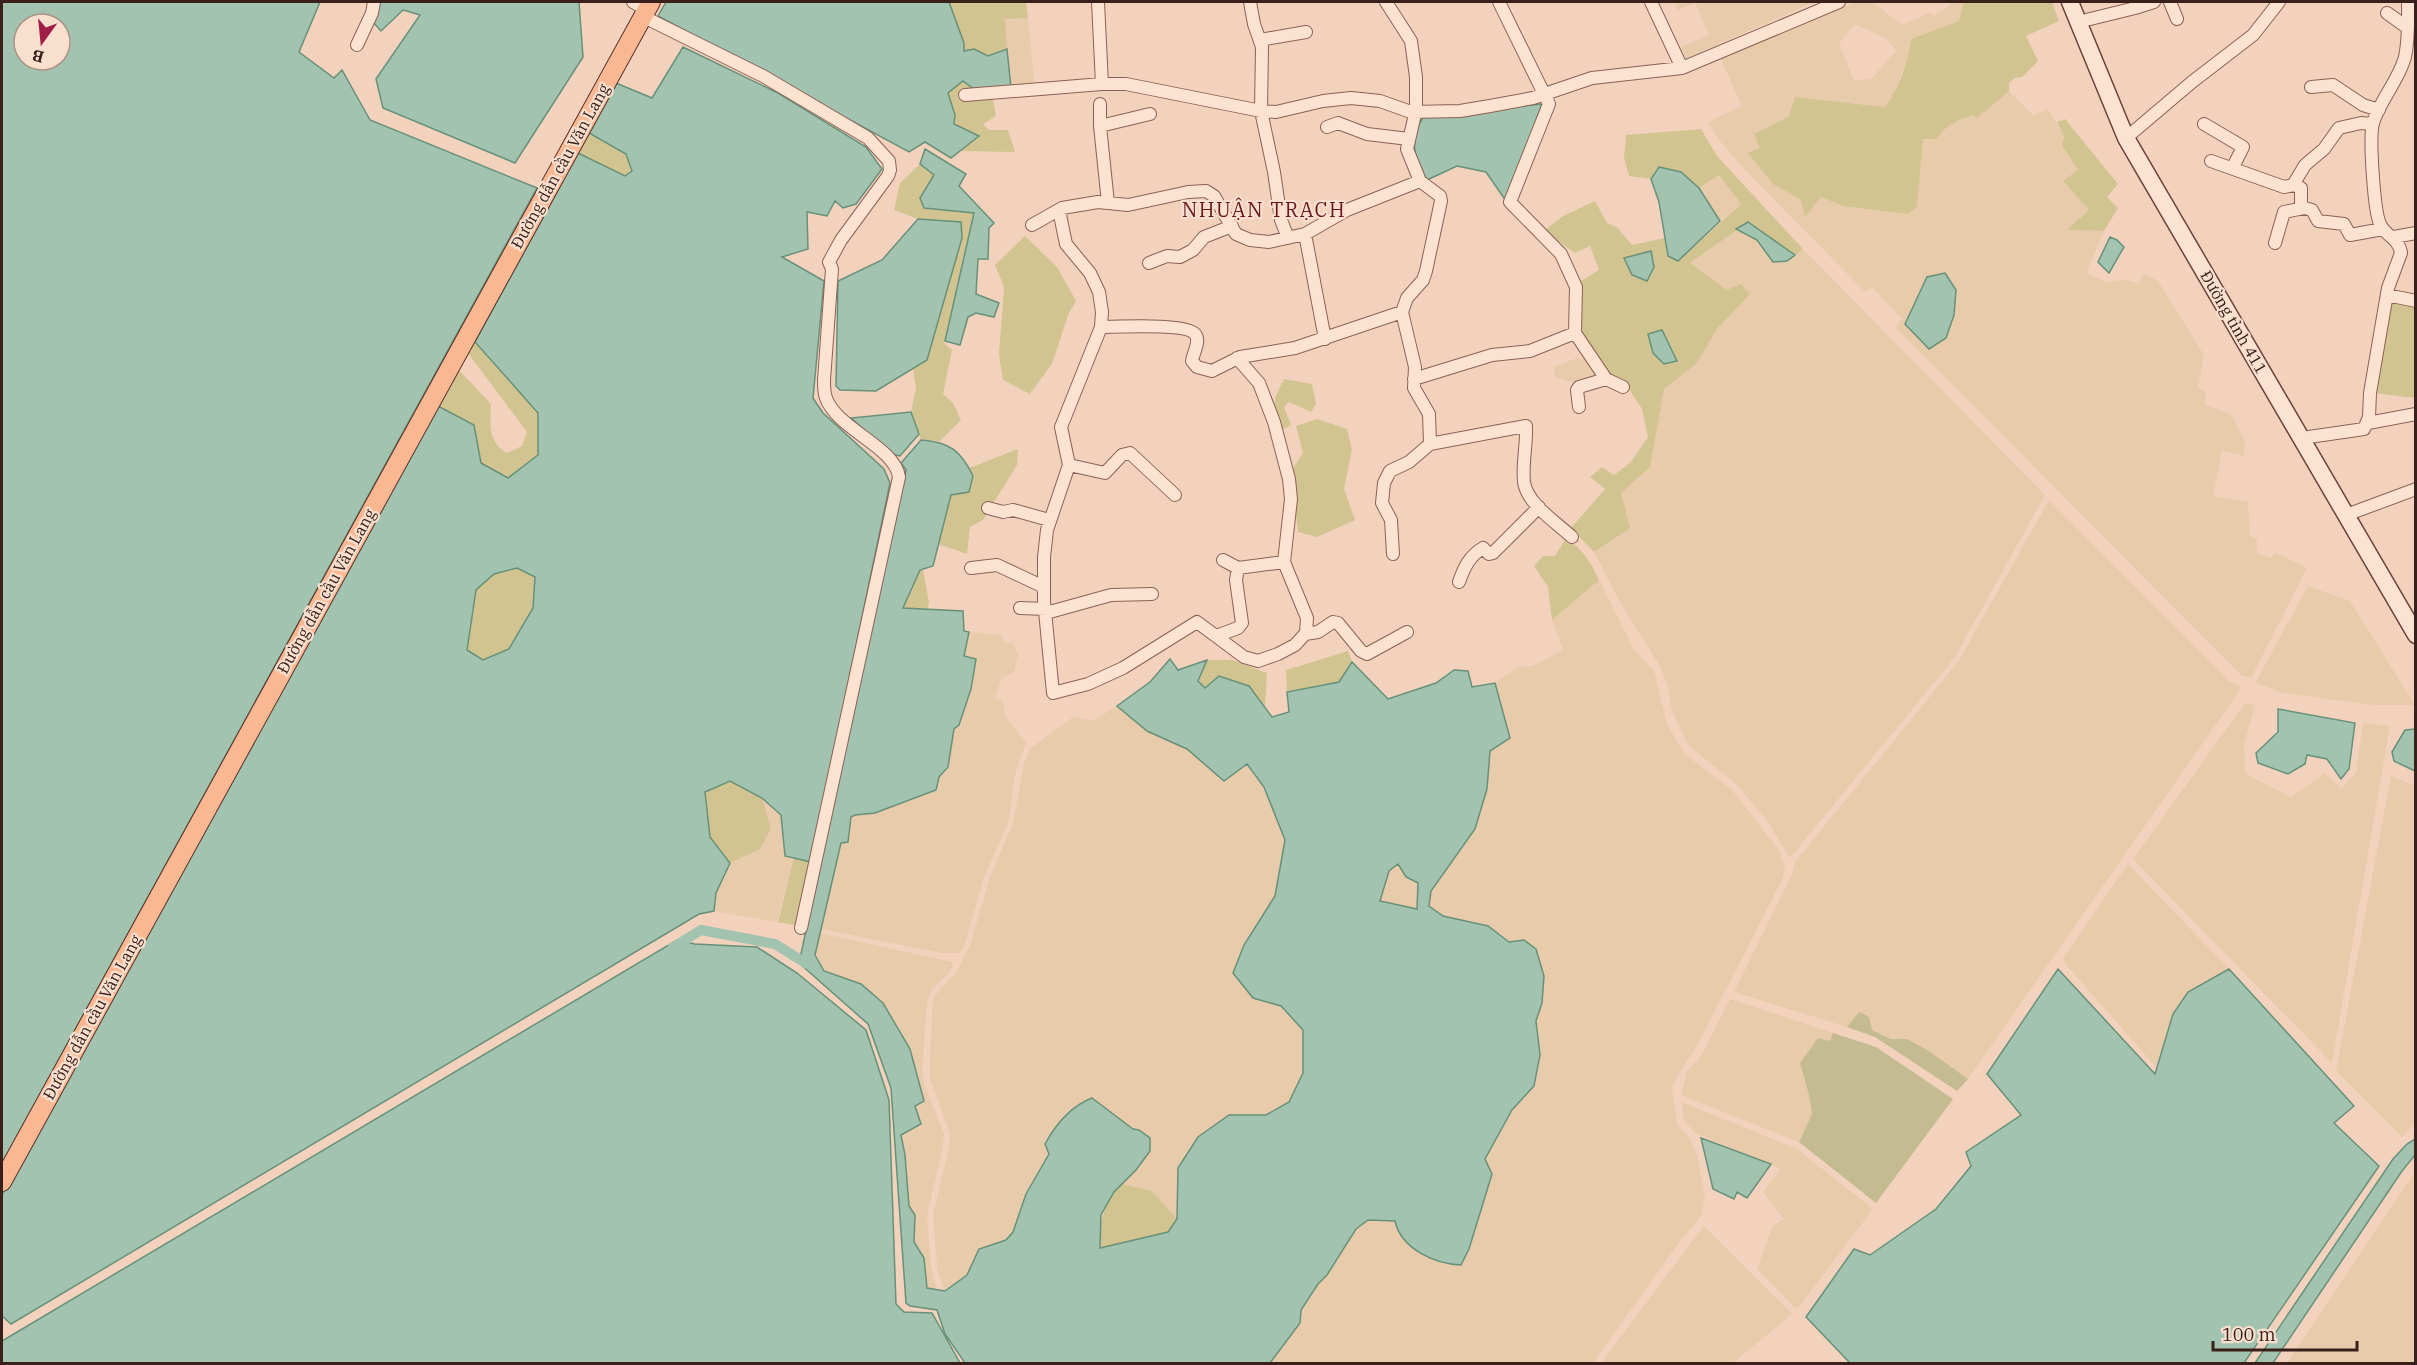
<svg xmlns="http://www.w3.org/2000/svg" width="2417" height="1365" viewBox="0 0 2417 1365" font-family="'IBM Plex Serif',serif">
	<rect width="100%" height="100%" fill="#f2d2bd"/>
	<path fill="#e8cbaa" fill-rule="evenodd" d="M1674 2H1815L1686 58 1681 47 1709 35 1695 3 1678 10Z
		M1855 2H1873L1902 25 1930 13 1933 16 1950 5 1949 2 1966 3 1959 21 1911 39 1908 59 1893 97 1885 107 1795 97 1789 116 1755 134 1761 148 1749 152 1773 184 1801 200 1805 216 1821 197 1843 206 1917 207 1923 139 1953 123 1975 115 1977 118 2009 91 2033 115 2048 109 2064 136 2062 147 2078 170 2063 182 2090 210 2068 230 2104 231 2086 273 2105 282 2127 280 2139 284 2143 273 2158 281 2204 355 2198 388 2206 392 2205 405 2232 415 2245 441 2244 456 2222 451 2213 496 2248 502 2250 536 2257 539V553L2271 558 2275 552 2307 568 2251 678 2241 675 1895 327 1902 319 1872 287 1865 292 1746 171 1720 141 1708 122 1742 106 1721 59ZM1854 24 1887 39 1896 51 1871 79 1854 80 1839 44Z
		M1028 18 1035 86 1011 88 1004 19Z
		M1719 175 1741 204 1720 221 1699 188Z
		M1736 229 1757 240 1773 262 1787 261 1803 249 2045 495 1955 657 1790 858 1765 818 1737 785 1688 745 1671 708 1668 687 1661 668 1620 602 1594 552 1629 528 1621 493 1650 467 1664 389 1696 364 1717 329 1750 294 1727 290 1690 264Z
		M1577 358 1586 359 1598 374 1595 378 1575 383 1555 377 1554 367Z
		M2049 500 2230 682 2242 687 1968 1079 1926 1049 1908 1039H1891L1872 1030 1858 1012 1847 1027 1734 992 1792 874 1795 862 1958 662Z
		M1599 580 1634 650 1654 671 1667 724 1685 754 1732 790 1779 850 1785 868 1782 880 1697 1046 1679 1073 1672 1088 1677 1125 1689 1137 1697 1155 1705 1197 1701 1216 1678 1244 1593 1363 1270 1364 1300 1323 1301 1311 1318 1284 1327 1275 1356 1229 1368 1220 1395 1221 1469 1249 1492 1174 1485 1160 1512 1110 1534 1086 1540 1055 1536 1021 1542 1003 1544 976 1536 949 1524 940 1509 942 1488 926 1443 916 1429 906 1431 891 1475 829 1487 789 1490 751 1509 738 1495 683 1518 667 1532 666 1563 650 1552 620Z
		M2308 586 2350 601 2415 705H2372L2284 693 2255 683Z
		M969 632 1002 635 1005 643H1013L1018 655 1014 672 1002 678 995 698 1003 701 1005 716 1026 743 1016 770 1008 823 983 880 965 944 960 953H942L821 929 841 842 848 841 851 817 855 815 875 813 939 777 948 767 954 729 975 659 964 656Z
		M2245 703 2255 705 2244 745 2246 774 2291 797 2325 773 2342 789 2356 772 2363 723 2390 726 2332 1063 2133 859Z
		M1117 706 1147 731 1187 749 1224 781 1247 763 1264 787 1285 840 1275 896 1244 945 1253 998 1281 1006 1303 1030V1073L1289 1102 1266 1115H1229L1178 1168 1177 1219 1152 1191 1122 1184 1150 1151 1139 1130 1133 1129 1049 1154 1026 1194 1013 1232 1006 1240 979 1249 967 1275 944 1291 937 1268 933 1214 949 1148 950 1134 929 1075 933 999 939 991 956 973 971 943 990 876 1013 823 1024 763 1031 748 1073 717 1093 721Z
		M2391 776 2416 786V1122L2402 1137 2336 1071Z
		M762 798 781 815 785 856 794 858 777 922 714 911 716 893 730 863 760 849 771 829Z
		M1398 863 1406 877 1418 883 1417 909 1379 901 1389 871Z
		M2128 864 2229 969 2188 992 2173 1014 2156 1067 2062 960Z
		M820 933 952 962 953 966 948 974 932 989 927 1002 922 1072 925 1087 944 1134 943 1147 927 1215 931 1266 937 1290 927 1288 924 1258 914 1242 915 1215 909 1206 905 1155 900 1135 921 1124 861 984 824 971 815 955Z
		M1730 999 1833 1033 1830 1041 1800 1063 1809 1095 1812 1114 1799 1142 1681 1095 1687 1071 1701 1056Z
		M1682 1102 1797 1149 1873 1209 1799 1307 1795 1308 1757 1269 1772 1227 1784 1219 1763 1192 1781 1169 1695 1133 1683 1119Z
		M2415 1174V1363H2287L2410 1179Z
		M1704 1226 1792 1314 1733 1363H1601Z"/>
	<path fill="#d1c490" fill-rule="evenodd" d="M949 2H1026L1028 18 1005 19 1007 49 988 56 974 49 964 51V43Z
		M1964 2H2052L2059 21 2026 36 2038 61 2022 77 2015 78 2009 83V91L1977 118 1974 115C1960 120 1945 124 1937 139H1923L1917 207 1908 214 1843 206 1821 197 1805 217 1801 200 1773 184 1748 153 1760 148 1754 134 1789 116 1795 97 1885 107C1900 87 1908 63 1911 39L1959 21Z
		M963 81 991 89 996 116 983 124 989 130H1008L1015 152 960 151 979 136 954 124 947 93Z
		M2065 119 2118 184 2107 197 2118 208 2104 231 2067 230 2089 210 2063 181 2078 170 2062 146 2064 136 2057 122Z
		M1701 129 1717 156 1803 249 1795 255 1748 222 1690 263 1727 290 1741 284 1750 294 1717 329 1696 364 1664 389 1650 467 1621 493 1630 528 1594 552 1571 528 1605 489 1590 477 1602 467 1614 475 1630 463 1648 437 1642 409 1625 383 1606 374 1578 332 1581 281 1599 270 1590 246 1575 253 1544 231 1563 216 1595 201 1607 223 1617 227 1632 245 1665 238 1668 256 1678 261 1741 204 1719 175 1699 188 1681 172 1659 167 1651 179 1629 176 1624 158 1626 135ZM1648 334 1677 361 1664 364 1653 354Z
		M589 133 626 154 632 171 625 176 578 153Z
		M920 164 935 175 921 198 974 212 944 343 952 350 943 394 953 403 961 420 940 441 921 440 911 412 916 388 913 369 927 360 962 239 961 222 918 219 894 210 900 183Z
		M1025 236 1057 267 1076 301 1068 315 1052 364 1030 394 1003 380 999 355 1004 287 995 265Z
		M2389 300 2415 307V398L2374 393Z
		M475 342 538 413V455L508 478 481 463 474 425 438 406 456 367 491 404C490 425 488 442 507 453L522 446 527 432 468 353Z
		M1284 379 1312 384 1316 404 1311 412 1289 402 1284 407 1291 425 1282 430C1271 405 1272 402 1284 379Z
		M1317 419 1347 429 1352 450 1344 489 1355 520 1317 537 1298 532 1291 471 1303 453 1296 426Z
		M1018 449 1017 465 983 520 970 527 967 554 938 544 951 495 973 476 969 468Z
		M1566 538C1583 550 1591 562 1599 580L1552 620 1548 587 1534 566 1543 556H1555Z
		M517 568 535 578 533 608 509 649 483 660 467 650 476 590 494 574Z
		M923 569 929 603 927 609H903L920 570Z
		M1348 651 1352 662 1339 682 1287 692 1286 670Z
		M1207 660H1232L1267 673 1265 708 1249 686 1206 689 1198 681Z
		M730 781 762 798 771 829 760 849 730 863 710 837 704 792Z
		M794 858 811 862 799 926 778 922Z
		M1122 1184 1152 1191 1177 1219 1168 1232 1099 1248C1101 1219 1102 1205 1122 1184Z"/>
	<path fill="#c4bb91" d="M1859 1012 1869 1017 1872 1030 1891 1039H1907L1926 1049 1968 1079 1957 1091 1875 1037 1847 1027Z
		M1833 1033 1876 1047 1953 1099 1876 1203 1799 1142 1812 1114 1809 1095 1800 1063 1818 1038 1830 1041Z"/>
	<path fill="#a1c3af" stroke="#68917a" stroke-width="1.5" fill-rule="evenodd" d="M2 2H320L299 52 334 78 342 70 370 120 537 188 2 1163ZM24 24H60V60H24Z
		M378 2H579L583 57 515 163 383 108 376 79 420 15 403 10 381 31 374 23Z
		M666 2H949L964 43V51L974 49 988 56 1007 49 1011 88 975 90 963 81 948 93 955 115 954 124 979 136 951 158 925 142 909 152 658 16Z
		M683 47 778 93 866 147 882 169 856 204 843 208 835 201 827 216 807 212 808 249 782 257 824 281 813 398 823 413 884 469 890 483 811 862 785 856 781 815 762 798 730 781 705 792 710 837 730 863 716 893 714 911 699 914 11 1324 2 1316V1195L438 406 474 425 481 463 508 478 538 455V413L475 342 578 153 625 176 632 171 626 154 589 133 616 83 652 98ZM517 568 535 577 533 608 509 649 483 660 467 650 476 590 494 574Z
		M1542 104 1506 201 1486 172 1457 166 1427 180C1413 160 1409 137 1424 116Z
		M925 149 966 174 959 186 994 223 989 228 988 259H978L976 294 999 303 994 317 976 313 968 317 960 345 945 341 974 213 924 208 920 198 934 175 920 164Z
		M1659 167 1681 172 1699 188 1720 221 1678 261 1668 256 1659 202 1651 179Z
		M918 219 961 222 962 238 927 360 876 391 840 390 836 386 838 281 882 260Z
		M1748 222 1795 255 1787 261 1773 262 1757 240 1736 229Z
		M2110 237 2117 240 2124 247 2109 273 2098 262Z
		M1651 251 1654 267 1647 281 1632 275 1624 258Z
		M1945 273 1956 290 1954 315 1946 338 1929 349 1905 324 1927 277Z
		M1662 330 1677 361 1664 364 1653 353 1648 334Z
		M911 412 919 434 900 456 890 454 851 418Z
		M921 440C950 442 961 451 973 476L969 492 951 495 933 566 920 570 903 608 963 611 964 631 969 632 964 656 976 659 971 689 959 725 954 729 948 767 939 777 936 790 875 813 855 815 851 817 848 842 841 843 815 955 824 971 861 984 883 1003 910 1049 924 1101 915 1106 921 1124 901 1135 905 1155 909 1206 915 1215 914 1242 924 1258 927 1288 945 1291 967 1275 979 1249 1006 1240 1013 1232 1026 1194 1049 1154 1045 1144C1056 1124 1071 1106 1092 1098L1133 1129 1139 1130 1150 1138V1151L1136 1170 1114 1192 1101 1215 1100 1248 1168 1232 1177 1219 1178 1168 1198 1137 1229 1115H1266L1289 1102 1303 1073V1030L1281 1006 1253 998 1233 973 1244 945 1275 896 1285 840 1264 787 1247 764 1224 781 1187 749 1147 731 1117 706 1150 682 1170 659 1178 670 1207 660 1198 681 1205 688 1219 676 1249 686 1272 717 1289 712 1287 692 1339 682 1352 662 1388 699 1436 683 1454 670 1468 671 1472 687 1495 683 1510 738 1490 751 1487 789 1475 829 1431 891 1429 906 1443 916 1488 926 1509 942 1524 940 1536 949 1544 976 1542 1003 1536 1021 1540 1055 1534 1086 1512 1110 1485 1159 1492 1174 1469 1249 1461 1265C1435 1264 1401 1249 1395 1221L1368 1220 1356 1229 1327 1275 1318 1284 1301 1310 1300 1323 1270 1363H965L945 1334 937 1310 910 1306 906 1303 891 1088 868 1024 799 963 906 470 901 463ZM1398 864 1406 877 1418 883 1417 909 1380 901 1389 871Z
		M2278 709 2355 723 2349 769 2341 779 2327 759 2307 755 2305 764 2288 774 2258 763 2256 753 2278 732Z
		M2415 729H2416L2415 771 2394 761 2392 752 2405 730Z
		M677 940 695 944 757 947 797 973 866 1030 889 1100 896 1304 904 1312 932 1313 960 1363H2V1341Z
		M2058 969 2155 1074 2173 1014 2188 992 2229 969 2354 1106 2334 1123 2379 1166 2244 1363H1850L1806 1317 1854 1249 1870 1255 1936 1209 1971 1166 1966 1152 2021 1115 1987 1074Z
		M1701 1138 1771 1164 1747 1198 1737 1192 1734 1199 1713 1189Z
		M2415 1139V1155L2402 1171 2273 1363H2255L2393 1159 2407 1144Z"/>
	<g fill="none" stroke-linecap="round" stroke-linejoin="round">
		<path stroke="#a1c3af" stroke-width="10" d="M672 948 701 930 775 944 807 964"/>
		<defs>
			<path id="street" d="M633 2 647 10
				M1098 2 1102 84
				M1250 2 1254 24 1262 47 1261 111 1274 172 1281 220 1288 238
				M1386 2 1411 41 1416 77V110L1407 149 1420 181 1440 196 1441 201 1426 271 1423 280 1407 298 1402 312 1415 367 1414 388 1429 414 1430 444 1526 426C1527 444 1522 463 1524 482 1527 504 1556 522 1572 537
				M1499 2 1549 104 1510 202 1561 254 1576 287 1575 333 1606 379 1623 387
				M1651 2 1682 68
				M2170 2 2177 19
				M2387 13 2408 28
				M642 16 763 76 868 138 889 161 890 170 888 176 841 240 829 262 832 269 824 380C824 386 824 393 826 398 837 429 895 447 899 477L801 928
				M2078 22 2135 8 2154 2
				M1260 40 1306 32
				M357 45 372 13 374 2
				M2311 87 2333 85 2363 105 2379 110
				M965 95 1102 84H1126L1261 111 1276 112 1323 101 1351 98 1380 101 1411 112 1460 111 1490 106 1533 98 1592 78 1682 68 1839 2
				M1100 104V126L1108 203
				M2204 124 2243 147 2233 167
				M2373 124 2361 123 2339 128 2324 149 2305 165 2293 185 2301 188V207L2312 210 2318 221 2344 224 2350 235 2383 229
				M1100 126 1150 114
				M1327 127 1338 123 1367 134 1409 139
				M2126 138 2192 82 2253 35 2279 2
				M2211 161 2284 187 2294 185
				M1059 210 1066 244 1090 273 1099 292 1102 312 1101 327 1061 427 1069 465 1047 530 1044 557V601L1053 693 1088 684 1123 668 1197 622 1244 657 1258 661 1278 654 1295 645 1306 633 1307 618 1284 562 1291 499 1289 479 1274 422 1259 383 1237 358
				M1032 225 1062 208 1098 202 1128 205 1188 192 1206 191 1214 196 1236 234 1250 240 1269 242 1305 234 1347 210 1420 181
				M1305 234 1325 339
				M2394 237 2416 233
				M2275 243 2284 212 2304 208
				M1149 263 1167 256 1180 257 1193 250 1204 237 1232 226
				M2387 295 2416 301
				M1101 327C1116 327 1187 323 1195 334 1201 341 1193 353 1192 361L1197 367 1212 371 1240 357 1295 348 1402 312
				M1414 379 1492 355 1530 351 1575 333
				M1579 407 1577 390 1579 387 1606 379
				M2368 423 2416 414
				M2302 438 2364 429 2369 417 2370 393 2388 288 2401 253C2399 238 2385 236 2380 224 2374 211 2369 137 2373 123 2380 100 2399 80 2405 57 2409 39 2408 20 2408 2
				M1069 465 1105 473 1122 455 1130 453 1175 495
				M988 508 1003 512 1013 510 1049 520
				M2346 515 2416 489
				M1393 554 1391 520 1382 503 1384 483 1390 471 1409 462 1430 444
				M1223 560 1238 568 1284 562
				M971 568 997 565 1044 587
				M1459 582C1464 568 1469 556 1483 548L1489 554 1493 553 1539 507
				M1020 608 1046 609
				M1046 613 1111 595 1152 594
				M1305 634 1318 632 1333 622 1338 623 1361 651 1367 654 1407 632
				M1216 636 1238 628 1242 623 1236 580 1238 568"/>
			<path id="secondary" d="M2070 2 2126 138 2416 635"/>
			<path id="primary" d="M2 1182 651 2"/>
		</defs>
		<use href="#street" stroke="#8c6155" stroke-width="14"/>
		<use href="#secondary" stroke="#6d4238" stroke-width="19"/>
		<use href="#primary" stroke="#59312a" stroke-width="20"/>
		<use href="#street" stroke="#fce2d1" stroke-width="12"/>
		<use href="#secondary" stroke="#fce2d1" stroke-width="16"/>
		<use href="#primary" stroke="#f9b891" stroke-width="18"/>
	</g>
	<g text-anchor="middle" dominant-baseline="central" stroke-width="4.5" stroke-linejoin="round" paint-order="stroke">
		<g font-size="16" fill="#39201b" stroke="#f9dfce">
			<text transform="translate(560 166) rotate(-61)">Đường dẫn cầu Văn Lang</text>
			<text transform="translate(2234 322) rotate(60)">Đường tỉnh 411</text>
			<text transform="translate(326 591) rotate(-61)">Đường dẫn cầu Văn Lang</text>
			<text transform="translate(92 1017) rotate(-61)">Đường dẫn cầu Văn Lang</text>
		</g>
		<g font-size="20" letter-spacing="1.5" fill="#6a161f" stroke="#f9dfce">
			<text x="1264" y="209">NHUẬN TRẠCH</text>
		</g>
	</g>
	<rect width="2417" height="1365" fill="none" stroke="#39201b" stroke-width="6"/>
	<g transform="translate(42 42) rotate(195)"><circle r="28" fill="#f9dfce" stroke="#ac9386" stroke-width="1.5"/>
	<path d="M0-4.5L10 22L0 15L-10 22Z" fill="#a01f48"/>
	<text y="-9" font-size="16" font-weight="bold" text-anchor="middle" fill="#39201b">B</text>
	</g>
	<path d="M2213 1341v9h144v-9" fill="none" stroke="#39201b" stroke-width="3"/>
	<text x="2222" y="1341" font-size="18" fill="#39201b" stroke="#f9dfce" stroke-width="4.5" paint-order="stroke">100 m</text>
</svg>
